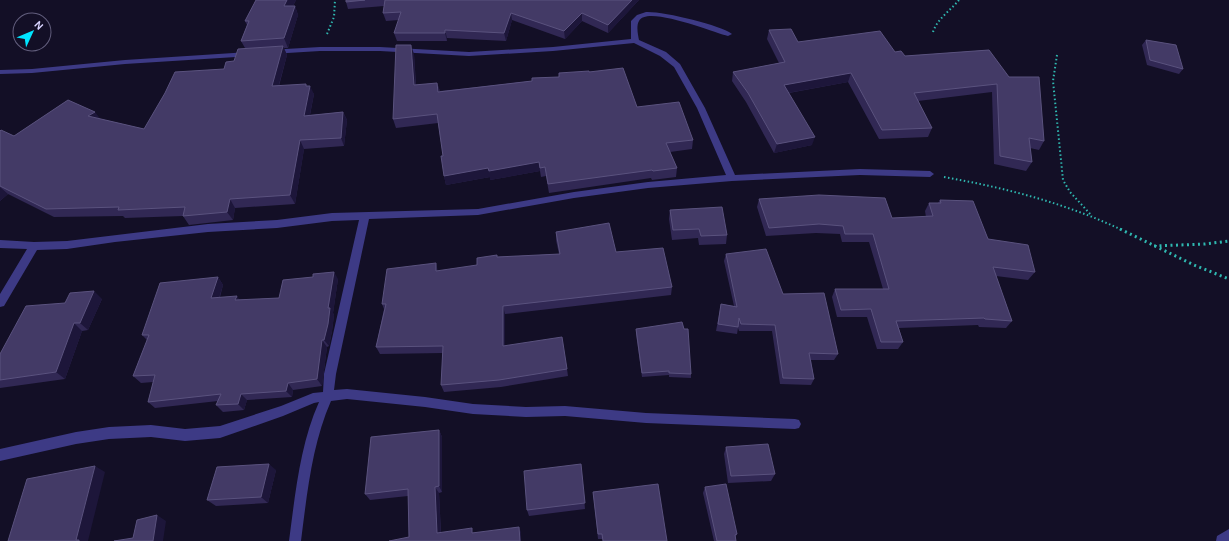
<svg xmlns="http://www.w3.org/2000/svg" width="1229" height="541" viewBox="0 0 1229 541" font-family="Karla,sans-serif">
	<rect width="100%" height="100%" fill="#130f26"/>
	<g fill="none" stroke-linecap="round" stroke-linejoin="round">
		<path stroke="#2fb8b0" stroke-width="2" stroke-dasharray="1.5 2.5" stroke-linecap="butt" d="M933 32C937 19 951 10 959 0
			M327 34 334 17 335 0
			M1057 55 1053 81 1063 180 1070 192 1092 216
			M944 177C1006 188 1065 203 1122 230"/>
		<path stroke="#2fb8b0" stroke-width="3" stroke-dasharray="2 3.5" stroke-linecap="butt" d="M1120 229 1194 265 1229 279
			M1154 246 1205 244 1229 241"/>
		<path fill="#3d3a85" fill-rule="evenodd" d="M646 12C662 11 721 25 732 34L728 36C714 33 647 5 639 21 636 26 638 35 639 40L666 52 680 64 705 108 735 175 860 169 930 171 934 174 930 177 860 175 732 181 648 188 574 198 478 215 369 219 336 374 334 390 347 389 425 397 473 404 526 407 565 406 646 413 795 419 799 420 801 424 799 428 795 429 646 423 565 416 526 417 473 414 425 407 347 399 331 401C312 444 307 494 301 541H289C295 496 300 444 319 402L314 403 283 416 220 438 185 441 151 437 109 439 76 444 0 461V449L76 432 109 427 151 425 185 429 220 426 281 406 313 393 323 392 324 374 359 220 332 221 277 228 208 232 115 242 67 249 37 250 4 306 0 307V294L27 249 0 248V240L34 242 67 241 208 224 277 220 332 213 478 209 574 192 648 182 726 175 697 108 674 67 660 56 634 43 553 51 469 56 380 51H320L271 54 267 52 268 50 320 47H380L469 52 553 47 631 39V21L637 15Z
			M249 52H252V56L125 64 32 73 0 74V70L32 69 125 60Z
			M1229 529V541H1216L1217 536Z"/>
	</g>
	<path fill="#312854" d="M256 0H296L293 6H295L298 15 288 48H284L287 55 279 86H307L314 94 310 115 343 112 347 120 344 146 304 149 295 204 235 208 233 220 189 225 183 216 125 218 123 216 54 217 8 194 0 201V131L14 136 101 119 144 129 234 61 245 48 241 41 247 25 245 21Z
		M346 0H639L608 33 582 21 565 39 512 20 506 41 447 38V41H397L394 33 399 20 386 21 383 13 384 6 348 9 346 2Z
		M769 30 798 42 895 52 905 56 989 50 1044 141 1039 150 1030 148 1032 162 1026 171 994 164 992 92 918 101 932 128 928 137 879 139 848 82 789 93 812 145 774 153 746 102 732 81 733 72 779 63 767 39Z
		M1146 40 1183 69 1179 74 1147 65 1142 45Z
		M414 54 416 85 437 83 440 91 532 81 589 72 637 107 693 140 692 149 670 152 677 168 676 177 652 180 651 178 549 193 546 176 541 177 540 171 490 180V177L446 185 444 176 443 156 438 123 396 128 393 119Z
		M759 199 892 218 926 217 925 211 929 203H938L940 200 988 239 1035 272 1028 280 996 276 1012 321 1006 328 979 327 978 325 899 328 903 342 898 349H877L867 317H837L832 297 835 289H883L869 242H842L840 234 816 233 766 236 757 207Z
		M670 210 727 235 726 244 699 245 698 238 672 240 669 219Z
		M556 232 616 252 672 287 671 295 505 314V346L567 369 568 376 501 387 444 392 441 385 443 353 380 354 376 347 384 309 382 304 497 257 559 254 556 240Z
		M726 254 783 294 838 354 834 360H811L814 379 811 385 780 384 772 331H739L738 328 737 334 716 331 721 304 734 306 724 261Z
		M218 277 223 285 220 297 240 300 279 298 338 279 333 313 334 315 332 331 329 346 327 347 322 386 293 390 292 397 247 400 244 410 223 412 216 405 218 401 155 408 148 402 153 382 141 383 133 376 147 340 142 335Z
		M102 299 88 330 82 331 65 379 0 388V354L65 303Z
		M636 329 691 374V378L669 377V375L642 377 636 334Z
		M439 430 442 437V492L439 493 441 533 521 532V541H389L409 537 408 496 370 500 365 494Z
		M726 447 775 474 771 481 728 483 724 454Z
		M581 464 585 509 529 516 527 510Z
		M276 470 268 503 216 506 207 500Z
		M705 487 737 534 735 538 736 541H714L703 493Z
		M593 492 667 541 602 539H598Z"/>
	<path fill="#1d163a" d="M287 0H296L288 15 284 6Z
		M632 0H639L608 33V25Z
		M295 6 298 15 288 48 284 38Z
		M511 13 512 20 506 41 504 33Z
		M582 13V21L565 39 564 31Z
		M445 30 447 38V41L445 33Z
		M411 45 414 54 416 94 414 85Z
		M283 46 287 55 276 95 272 86Z
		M851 73 848 82 782 94 784 85Z
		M437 83 440 92H438Z
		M306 84 309 91 310 86 314 94 308 124 304 116Z
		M95 112 102 121 88 116Z
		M343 112 347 120 344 146 341 138Z
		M815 137 812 145 774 153 777 144Z
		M300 140 304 149 295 204 290 195Z
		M539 162 540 171 490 180 489 171Z
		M488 168 490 177 446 185 444 176Z
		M0 187 8 194 0 201Z
		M230 199 235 208 233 220 227 212Z
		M436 263 438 271 439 279 436 271Z
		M334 272 338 279 333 313 334 315 332 331 329 346 324 340Z
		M218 277 223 285 217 305 211 298Z
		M94 291 102 299 88 330 80 323Z
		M237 296 242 303 235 300Z
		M503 306 505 314V354L503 346Z
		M74 323 82 331 65 379 56 372Z
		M322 340 327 347 322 386 317 379Z
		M288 383 293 390 292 397 286 391Z
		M241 394 247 400 244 410 238 404Z
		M439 430 442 437V492L439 486Z
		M269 464 276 470 268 503 261 497Z
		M95 466 105 472 88 541H78L76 540Z
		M435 487 439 493 441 539 437 533Z
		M157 515 166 521 163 541H153Z
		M519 527 521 532V541H520Z"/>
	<path fill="#433a66" stroke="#5a527e" d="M256 0H287L284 6H295L284 38 241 41 249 21H245Z
		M346 0H365L346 2Z
		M385 0H632L608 25 582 13 564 31 511 13 504 33 445 30V33H394L401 12 383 13Z
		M791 29 798 42 880 31 895 52 901 51 905 56 989 50 1009 77H1039L1044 141 1029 138 1032 162 1000 156 997 84 914 93 932 128 882 130 851 73 784 85 815 137 777 144 748 93 733 72 785 62 769 30Z
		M1146 40 1176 45 1183 69 1150 60Z
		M396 45H411L414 85 437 83 438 92 532 81V78L559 77V73L589 71V72L623 68 637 107 679 102 693 140 666 143 677 168 653 171 652 170 548 184 545 167 540 168 539 162 489 171 488 168 444 176 441 156H443L437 114 393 119Z
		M283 46 272 86 306 84V86H310L304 116 343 112 341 138 300 140 290 195 230 199 227 212 183 216 185 207 118 210 119 207 46 209 0 186V131L1 130 14 136 68 100 95 112 88 116 144 129 165 93 175 72 224 69 226 62 234 61 238 49Z
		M819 195 885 198 892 218 933 216 929 203H941L940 200 973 201 988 239 1028 245 1035 272 993 267 1012 321 985 319 984 318 896 321 903 342H881L871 309 841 310 835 289H889L873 234H845L843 226 819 224 769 228 759 199Z
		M722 207 727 235 701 236 699 229 673 230 670 210Z
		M609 223 616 252 663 248 672 287 503 306V346L562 337 567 369 499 380 441 385 443 346 376 347 386 304H382L387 269 436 263V271L477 265V258L497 255V257L560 254 556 232Z
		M766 249 783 294 824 293 838 354 809 353 814 379 783 378 775 325 741 324 739 318 738 327 718 324 721 304 737 307 726 254Z
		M334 272 328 308H330L328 324 324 340H322L317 379 288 383 286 391 241 394 238 404 216 405 221 394 148 402 155 375 133 376 149 335H142L160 283 218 277 211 298 237 296 235 300 279 298 283 280 313 277V274Z
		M94 291 80 323H74L56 372 0 380V354L26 306 65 303 70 293Z
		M682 322 684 329H688L691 374 669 373V371L642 373 636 329Z
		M439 430V486L435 487 437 533 472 528V533L519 527 520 541H389L409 537 408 489 365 494 371 437Z
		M768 444 775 474 731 476 726 447Z
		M269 464 261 497 207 500 217 467Z
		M581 464 585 503 527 510 524 471Z
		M95 466 76 540H79V541H8L27 479Z
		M658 484 667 541H603L602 534H598L593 492Z
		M726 484 737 534 735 535 736 541H717L705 487Z
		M157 515 153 541H114L133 538 137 520Z"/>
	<g transform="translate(32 32) rotate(46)"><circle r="19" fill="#130f26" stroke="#625e7d"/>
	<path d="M0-3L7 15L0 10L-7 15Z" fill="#00e5ff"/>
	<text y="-6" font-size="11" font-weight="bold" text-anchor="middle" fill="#d9d4ff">N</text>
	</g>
</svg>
